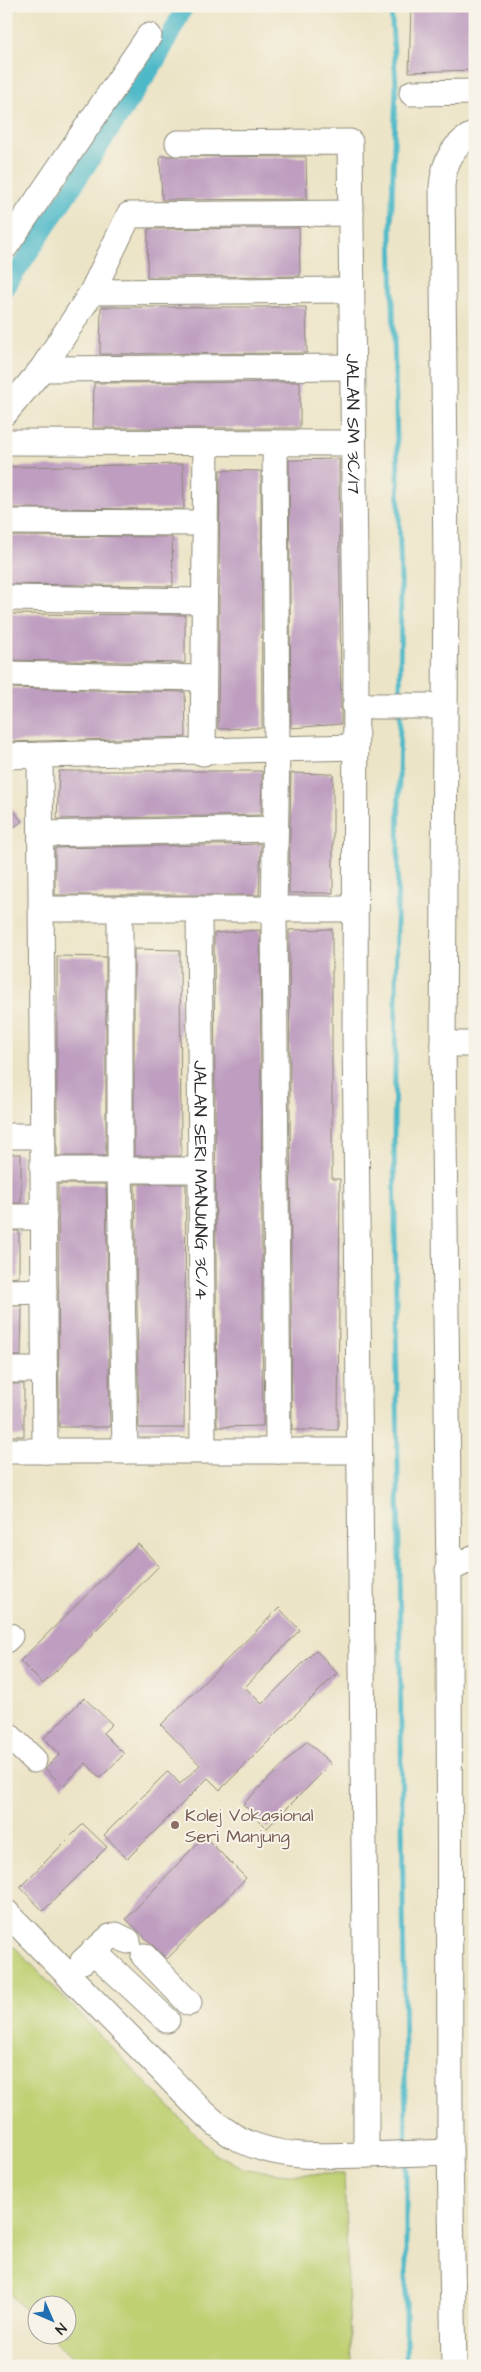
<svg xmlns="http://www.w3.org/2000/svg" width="481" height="2372" viewBox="0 0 481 2372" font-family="'Architects Daughter',sans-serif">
	<rect width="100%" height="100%" fill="#f7f3e8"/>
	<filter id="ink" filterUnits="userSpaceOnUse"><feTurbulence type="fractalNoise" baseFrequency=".02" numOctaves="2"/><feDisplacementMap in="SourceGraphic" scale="10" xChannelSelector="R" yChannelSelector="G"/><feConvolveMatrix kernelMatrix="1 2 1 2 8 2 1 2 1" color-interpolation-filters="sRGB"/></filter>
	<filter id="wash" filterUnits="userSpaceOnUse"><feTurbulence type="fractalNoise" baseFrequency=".0096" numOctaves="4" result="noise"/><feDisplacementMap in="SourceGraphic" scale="20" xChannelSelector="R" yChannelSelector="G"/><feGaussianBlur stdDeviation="1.12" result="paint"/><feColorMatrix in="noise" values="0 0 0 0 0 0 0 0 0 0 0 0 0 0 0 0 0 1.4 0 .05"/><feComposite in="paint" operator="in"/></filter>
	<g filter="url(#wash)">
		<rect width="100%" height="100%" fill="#ece4c6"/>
		<path fill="#bfd073" stroke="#757e4f" d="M6 1938 214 2153 245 2169 287 2174H344L351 2366H81L50 2335 68 2334V2304H38L37 2322 6 2290Z"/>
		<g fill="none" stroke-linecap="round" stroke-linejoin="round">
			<path stroke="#4db9c8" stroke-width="5" d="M391 6 396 85 391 233 401 581 400 700
				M400 714 394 1138 406 2148
				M406 2161V2366"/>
			<path stroke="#4db9c8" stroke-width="18" d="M6 288 159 57 185 6"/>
		</g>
		<g id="blocks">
			<path fill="#be9dc0" d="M411 6H475V70L409 72Z
				M160 156 306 157 307 199 162 200Z
				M299 228 300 276 147 277 148 229Z
				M101 307H306L307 353 100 354Z
				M300 382V428H93L94 383Z
				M339 459 341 724 291 728 289 460Z
				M183 464 184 509 6 508V467Z
				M220 470 261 471 262 728 218 729Z
				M6 536 172 537 173 586 6 584Z
				M6 614 185 615V663L6 660Z
				M6 688 185 692 186 737 6 742Z
				M59 771H262L261 815 57 819Z
				M291 773 333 774V893H289Z
				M6 802 22 821 6 834Z
				M261 844 259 895H55V848Z
				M332 929V1179H340L338 1430H292L289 930Z
				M260 930 263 1426 217 1427 214 933Z
				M134 949 180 950 181 1156H134Z
				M57 956 106 957V1156H57Z
				M6 1154H21V1203H6Z
				M58 1184H106L110 1427H59Z
				M135 1184H186L184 1428H139Z
				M6 1231H19V1277L6 1278Z
				M6 1306H22L21 1356H6Z
				M6 1384H24V1436H6Z
				M138 1544 159 1566 43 1684 20 1661Z
				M279 1608 300 1630 245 1687 262 1704 316 1650 337 1673 220 1790 208 1778 127 1859 104 1835 168 1771 180 1784 200 1765 161 1725Z
				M84 1698 112 1724 103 1733 124 1754 100 1778 86 1763 63 1786 45 1769 60 1754 44 1738Z
				M307 1741 331 1764 267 1828 243 1804Z
				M83 1824 107 1847 43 1911 20 1887Z
				M204 1836 246 1878 167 1959 126 1919Z"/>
		</g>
	</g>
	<g filter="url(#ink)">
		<use href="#blocks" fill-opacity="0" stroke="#8c8878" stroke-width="1"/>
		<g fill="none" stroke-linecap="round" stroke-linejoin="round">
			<defs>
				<g id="minor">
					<path d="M412 93 475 92"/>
					<path id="s1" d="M178 143 350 142 356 647 355 1031 366 2030V2155L450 2152"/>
					<path d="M6 246 149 36"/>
					<path d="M92 292 129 215 351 213"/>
					<path d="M42 369 352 367"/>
					<path d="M6 412 42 369 92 292 351 290"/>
					<path d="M6 442 353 443"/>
					<path d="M275 443 277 750 274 909 278 1451"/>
					<path d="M6 522 204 523"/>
					<path d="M6 598 203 601"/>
					<path d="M6 674 203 678"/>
					<path d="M355 706H445"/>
					<path d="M203 753 206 443"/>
					<path d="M40 755 45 1451"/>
					<path d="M6 756 355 747"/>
					<path d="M41 834 275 829"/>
					<path d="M41 909H355"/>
					<path d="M120 909V1170L125 1451"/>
					<path id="s2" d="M199 909 203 1451"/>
					<path d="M443 1044H475"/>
					<path d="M6 1136H43"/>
					<path d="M43 1170H201"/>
					<path d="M6 1217H44"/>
					<path d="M6 1292 44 1291"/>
					<path d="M6 1370H45"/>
					<path d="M6 1451H359"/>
					<path d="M448 1570 475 1557"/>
					<path d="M6 1640 10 1636"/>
					<path d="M6 1733 34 1760"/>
					<path d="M6 1912C55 1962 104 2011 153 2061 177 2085 212 2127 243 2141 281 2159 325 2156 366 2155"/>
					<path d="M93 1951 167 2020"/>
					<path d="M144 1956 189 2003"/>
					<path d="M83 1961 110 1937 116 1935 128 1941"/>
					<path d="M454 2366 450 2152 449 1582 443 1044 446 562 442 186C444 163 452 144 475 134"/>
				</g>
			</defs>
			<use href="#minor" stroke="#8c8878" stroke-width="27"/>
			<use href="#minor" stroke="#fff" stroke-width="25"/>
		</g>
	</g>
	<circle fill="#8d6e63" stroke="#f7f3e8" stroke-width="2" cx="175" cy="1825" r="5"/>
	<g text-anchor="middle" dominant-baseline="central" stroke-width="4" stroke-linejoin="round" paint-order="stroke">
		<g font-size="18" fill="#2b2b2b" stroke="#f7f3e8">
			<text stroke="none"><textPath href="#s1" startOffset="454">JALAN SM 3C/17</textPath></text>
			<text stroke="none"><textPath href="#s2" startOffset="271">JALAN SERI MANJUNG 3C/4</textPath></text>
		</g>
		<g font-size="18" fill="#785e54" stroke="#f7f3e8" text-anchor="start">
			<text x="185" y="1815">Kolej Vokasional<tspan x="185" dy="21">Seri Manjung</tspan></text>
		</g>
	</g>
	<rect width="481" height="2372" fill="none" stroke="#f7f3e8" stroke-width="25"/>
	<g transform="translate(52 2320) rotate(135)"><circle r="24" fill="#f7f3e8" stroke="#a5a39c"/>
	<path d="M0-4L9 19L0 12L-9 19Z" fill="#1f6fb2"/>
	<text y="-8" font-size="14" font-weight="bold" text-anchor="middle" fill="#2b2b2b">N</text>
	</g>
</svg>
